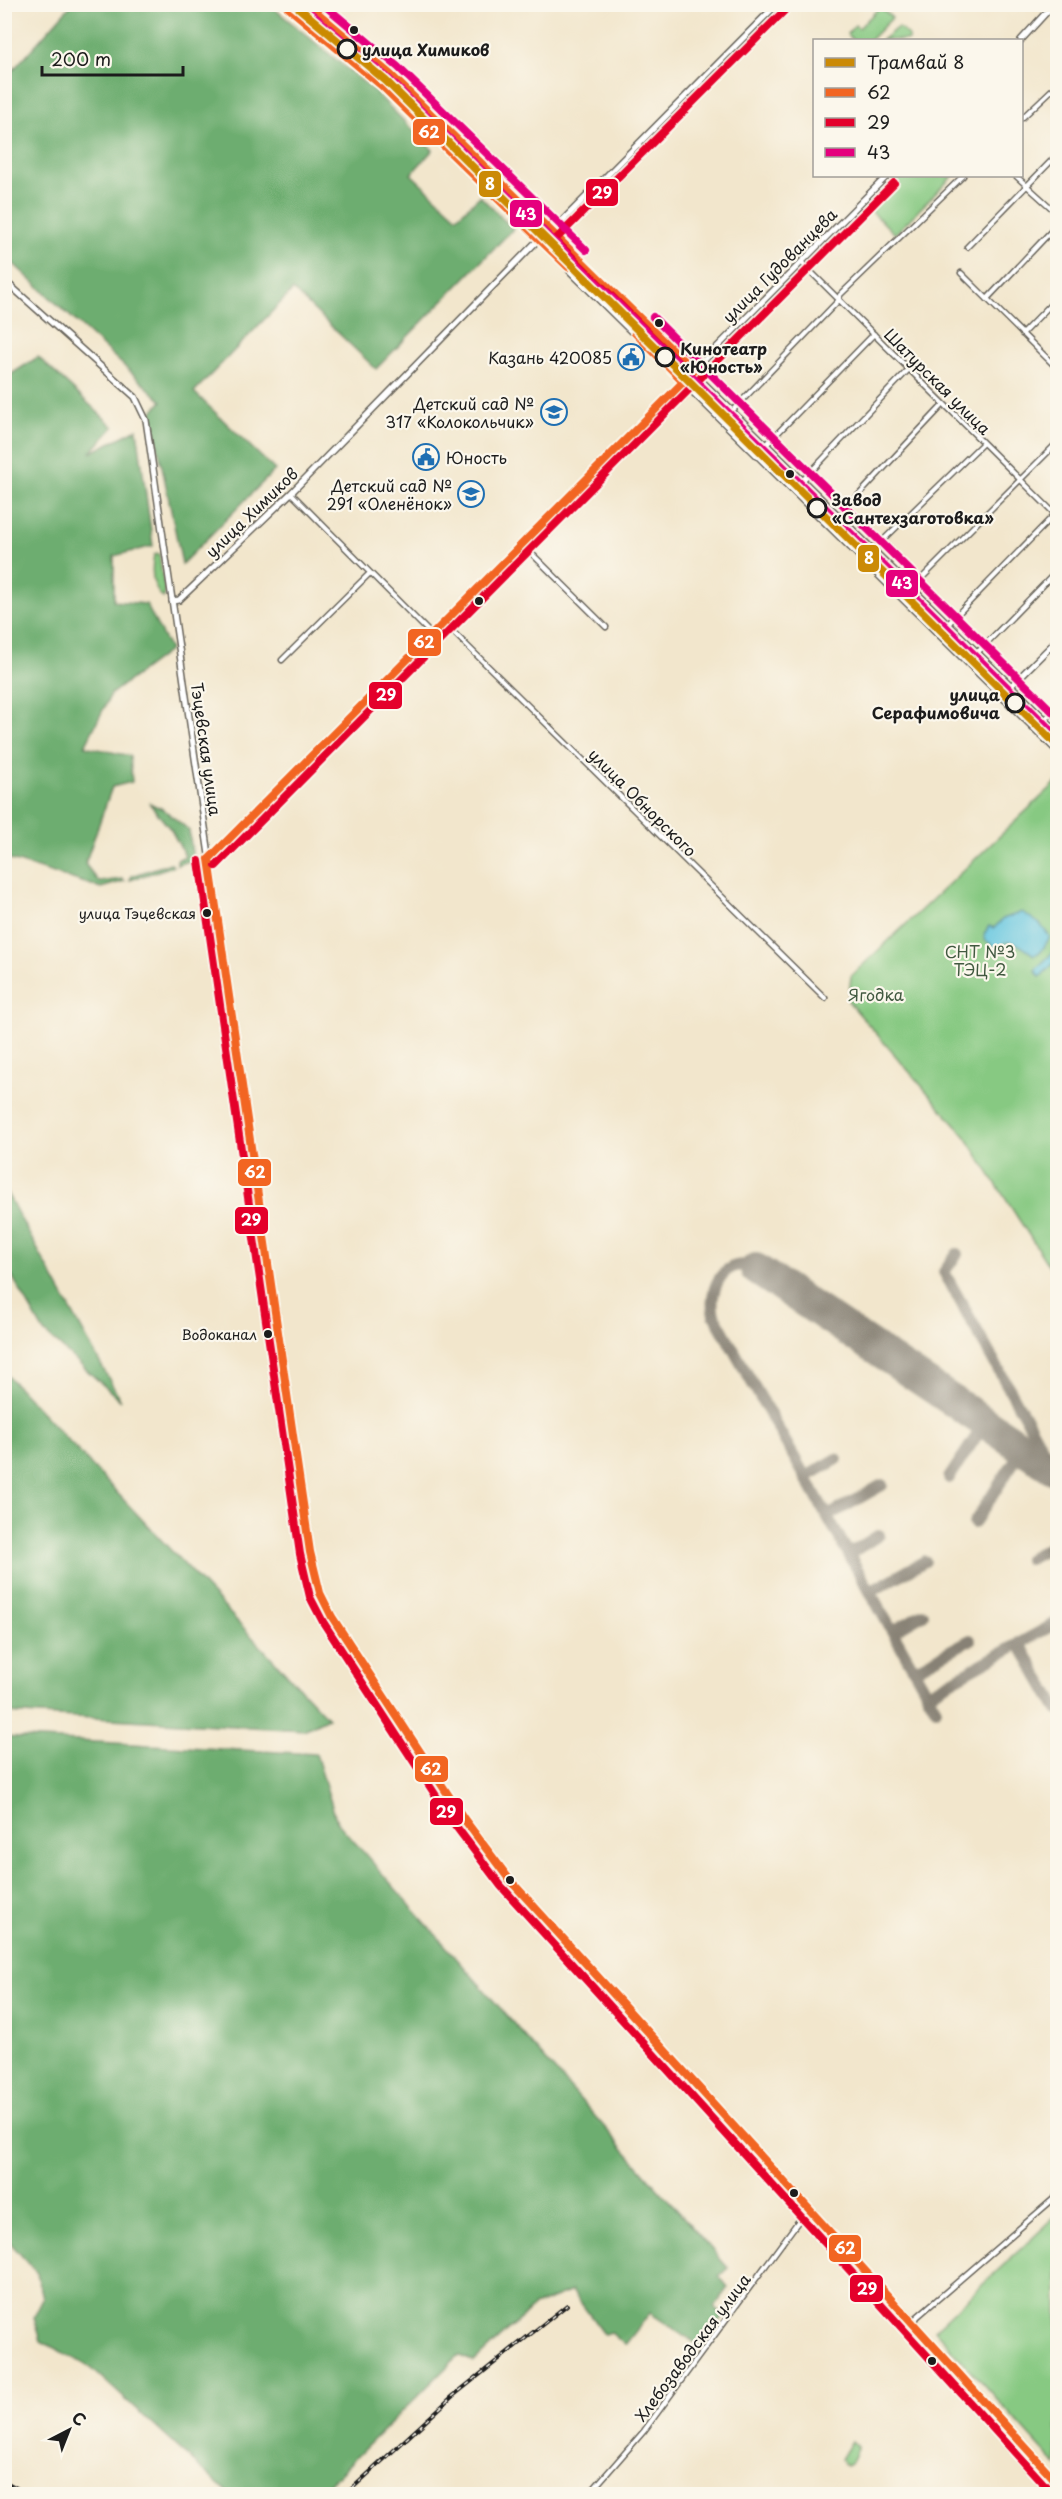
<svg xmlns="http://www.w3.org/2000/svg" width="1062" height="2499" viewBox="0 0 1062 2499" font-family="'Playpen Sans',sans-serif">
	<rect width="100%" height="100%" fill="#fbf7ec"/>
	<filter id="ink" filterUnits="userSpaceOnUse"><feTurbulence type="fractalNoise" baseFrequency=".0167" numOctaves="2"/><feDisplacementMap in="SourceGraphic" scale="12" xChannelSelector="R" yChannelSelector="G"/><feConvolveMatrix kernelMatrix="1 2 1 2 8 2 1 2 1" color-interpolation-filters="sRGB"/></filter>
	<filter id="wash" filterUnits="userSpaceOnUse"><feTurbulence type="fractalNoise" baseFrequency=".008" numOctaves="4" result="noise"/><feDisplacementMap in="SourceGraphic" scale="24" xChannelSelector="R" yChannelSelector="G"/><feGaussianBlur stdDeviation="1.35" result="paint"/><feColorMatrix in="noise" values="0 0 0 0 0 0 0 0 0 0 0 0 0 0 0 0 0 1.4 0 .05"/><feComposite in="paint" operator="in"/></filter>
	<g filter="url(#wash)">
		<rect width="100%" height="100%" fill="#f2e6cc"/>
		<path fill="#87c982" stroke="#52724f" stroke-width="1.5" d="M880 7 892 18 870 40H853L847 34 855 25 859 28Z
			M898 27 908 35V40H882Z
			M898 176H953L895 234 867 207Z
			M159 554 165 595 163 598C151 587 151 570 154 555Z
			M1011 689 1057 735V748L1005 696Z
			M1057 782V1279L966 1137 848 1001 851 976Z
			M1057 2215V2466L934 2330Z
			M852 2441 858 2447 850 2464 846 2466 841 2459Z"/>
		<path fill="#6dad70" stroke="#446446" stroke-width="1.5" d="M71 5H270L374 91 433 150 411 174 457 217 480 196 513 229 376 369 293 290 194 392 275 470 182 564 151 413 162 401 5 256V79Z
			M38 357 114 427 90 453 137 429 153 546 114 556V601L146 604 170 650 111 694 85 746 130 756 132 782 112 787 85 864 99 882 122 879 125 881 101 888 5 858V378Z
			M149 803 163 809 189 830 193 860 177 865V860L185 856 171 830Z
			M171 863 173 866 130 880 131 876Z
			M4 1190H5L121 1401 44 1332 5 1264Z
			M4 1372 328 1718 304 1730 5 1713Z
			M5 1737 316 1754 337 1822 728 2268 719 2276 728 2287 715 2307 724 2315 701 2347 650 2313 625 2345 610 2332 604 2334 572 2291 534 2306 474 2362 459 2355 319 2494H229L90 2367 41 2341 34 2317 43 2299 37 2273 5 2237Z"/>
		<path fill="#61c5df" stroke="#3e707e" stroke-width="1.5" d="M1022 912 1040 924 1050 937 1041 952 1034 955C1020 946 1011 935 997 948L985 940 984 934 989 926 994 928 1003 919Z
			M1057 948V960L1040 977 1035 970Z"/>
		<g fill="none" stroke-linecap="round" stroke-linejoin="round">
			<path stroke="#878174" stroke-width="12" d="M957 1254 944 1272 1058 1476
				M756 1269C726 1254 707 1288 714 1315L936 1709
				M806 1477 837 1459
				M949 1478 985 1423
				M828 1516 882 1485
				M974 1523 1023 1448
				M849 1554 879 1535
				M1029 1559 1058 1543
				M870 1592 925 1561
				M892 1632 923 1614
				M1019 1643 1058 1710
				M914 1670 970 1640
				M928 1694 1058 1622"/>
			<path stroke="#878174" stroke-width="32" d="M756 1269 1054 1469"/>
		</g>
	</g>
	<g filter="url(#ink)">
		<g fill="none" stroke-linecap="round" stroke-linejoin="round">
			<defs>
				<path id="minor" d="M1022 118 1058 84
					M1016 176 1058 214
					M967 247 1058 154
					M801 262 1058 517
					M961 273 1058 369
					M987 299 1058 224
					M1022 334 1058 297
					M733 410 839 300 840 295 963 176
					M767 444 874 334
					M803 480 909 369
					M291 493 432 635
					M839 516 944 404
					M523 545 606 627
					M873 550 983 443
					M912 588 1058 442
					M444 623 825 998
					M948 624 1058 511
					M977 653 1058 570
					M282 660 370 573
					M1045 719 1058 707
					M914 2324 917 2317 1058 2195
					M589 2494 644 2431 808 2208"/>
				<path id="tertiary" d="M1021 40 1054 4
					M172 601 179 600 291 493 539 239 557 226 777 4
					M1001 696 1058 639
					M209 859 887 176"/>
				<path id="secondary" d="M283 4 382 86 1058 752
					M306 4 391 75 1058 732
					M4 280 135 397 146 420 310 1552 320 1593 332 1617 464 1819 509 1879 1058 2484"/>
			</defs>
			<use href="#minor" stroke="#67635a" stroke-width="7"/>
			<use href="#tertiary" stroke="#67635a" stroke-width="8"/>
			<use href="#secondary" stroke="#67635a" stroke-width="8"/>
			<use href="#minor" stroke="#fff" stroke-width="4"/>
			<use href="#tertiary" stroke="#fff" stroke-width="5"/>
			<use href="#secondary" stroke="#fff" stroke-width="5"/>
			<defs>
				<path id="rail" d="M4 2481 27 2494
					M346 2494 453 2396 567 2305"/>
			</defs>
			<use href="#rail" stroke="#1c1c1c" stroke-width="4"/>
			<use href="#rail" stroke="#fbf7ec" stroke-width="1.5" stroke-dasharray="4.5" stroke-linecap="butt"/>
			<defs>
				<path id="bus-1" d="M284 4 382 86 568 267
					M635 333 683 381
					M209 859 310 1552 320 1593 332 1617 464 1819 509 1879 1058 2483
					M209 859 694 371 391 75 307 4"/>
				<path id="bus-2" d="M690 374 555 240 784 11
					M199 861 300 1554 310 1597 323 1622 455 1825 501 1886 1050 2491
					M216 866 894 183"/>
				<path id="bus-3" d="M300 4 389 79 1058 737
					M323 4 398 67 586 250
					M653 317 1058 717"/>
			</defs>
			<use href="#bus-1" stroke="#fbf7ec" stroke-width="12"/>
			<use href="#bus-2" stroke="#fbf7ec" stroke-width="12"/>
			<use href="#bus-3" stroke="#fbf7ec" stroke-width="12"/>
			<use href="#bus-1" stroke="#f26522" stroke-width="8"/>
			<use href="#bus-2" stroke="#e4002b" stroke-width="8"/>
			<use href="#bus-3" stroke="#e5007d" stroke-width="8"/>
			<defs>
				<path id="tram-1" d="M294 4 386 81 1058 746"/>
			</defs>
			<use href="#tram-1" stroke="#fbf7ec" stroke-width="12"/>
			<use href="#tram-1" stroke="#cb8a06" stroke-width="8"/>
		</g>
	</g>
	<defs>
		<symbol id="civic-ring" viewBox="-11 -11 22 22"><circle r="9.5" fill="#fbf7ec" stroke="#1f6fb2" stroke-width="1.5"/><path d="M-.6-6.5H3V-4.5H.6V-3L4-1V1h2V6H-6V1h2V-1L-.6-3ZM-1.2 2.5V6h2.4V2.5Z" fill="#1f6fb2"/></symbol>
		<symbol id="school-ring" viewBox="-11 -11 22 22"><circle r="9.5" fill="#fbf7ec" stroke="#1f6fb2" stroke-width="1.5"/><path d="M0-5L7-2L0 1L-7-2ZM-4 1L0 2.5L4 1V4Q0 6-4 4Z" fill="#1f6fb2"/></symbol>
	</defs>
	<g fill-rule="evenodd">
		<use href="#civic-ring" x="616" y="342" width="30" height="30"/>
		<use href="#school-ring" x="539" y="397" width="30" height="30"/>
		<use href="#civic-ring" x="411" y="442" width="30" height="30"/>
		<use href="#school-ring" x="456" y="479" width="30" height="30"/>
	</g>
	<g fill="#1c1c1c" stroke="#fbf7ec" stroke-width="2">
		<circle cx="354" cy="30" r="5"/>
		<circle cx="659" cy="323" r="5"/>
		<circle cx="790" cy="474" r="5"/>
		<circle cx="479" cy="601" r="5"/>
		<circle cx="207" cy="913" r="5"/>
		<circle cx="268" cy="1334" r="5"/>
		<circle cx="510" cy="1880" r="5"/>
		<circle cx="794" cy="2193" r="5"/>
		<circle cx="932" cy="2361" r="5"/>
	</g>
	<g fill="#fbf7ec" stroke="#1c1c1c" stroke-width="3">
		<circle cx="347" cy="49" r="9"/>
		<circle cx="665" cy="357" r="9"/>
		<circle cx="817" cy="508" r="9"/>
		<circle cx="1015" cy="703" r="9"/>
	</g>
	<g text-anchor="middle" dominant-baseline="central" stroke-width="4.5" stroke-linejoin="round" paint-order="stroke">
		<g font-size="14" fill="#1c1c1c" stroke="#fbf7ec" text-anchor="end">
			<text x="196" y="913">улица Тэцевская</text>
			<text x="257" y="1334">Водоканал</text>
		</g>
		<g font-size="16" font-weight="bold" fill="#1c1c1c" stroke="#fbf7ec" text-anchor="start">
			<text x="362" y="49">улица Химиков</text>
			<text x="680" y="348">Кинотеатр<tspan x="680" dy="18">«Юность»</tspan></text>
			<text x="832" y="499">Завод<tspan x="832" dy="18">«Сантехзаготовка»</tspan></text>
			<text x="1000" y="694" text-anchor="end">улица<tspan x="1000" dy="18">Серафимовича</tspan></text>
		</g>
		<g font-size="16" fill="#1c1c1c" stroke="#fbf7ec">
			<text transform="translate(779 265) rotate(-45)">улица Гудованцева</text>
			<text transform="translate(938 381) rotate(45)">Шатурская улица</text>
			<text transform="translate(251 512) rotate(-44)">улица Химиков</text>
			<text transform="translate(207 749) rotate(82)">Тэцевская улица</text>
			<text transform="translate(643 802) rotate(45)">улица Обнорского</text>
			<text transform="translate(692 2347) rotate(-53)">Хлебозаводская улица</text>
		</g>
		<g font-size="16" fill="#1c1c1c" stroke="#fbf7ec" text-anchor="end">
			<text x="612" y="357">Казань 420085</text>
			<text x="534" y="403">Детский сад №<tspan x="534" dy="18">317 «Колокольчик»</tspan></text>
			<text x="446" y="457" text-anchor="start">Юность</text>
			<text x="452" y="485">Детский сад №<tspan x="452" dy="18">291 «Оленёнок»</tspan></text>
		</g>
		<g font-size="16" fill="#415940" stroke="#fbf7ec">
			<text x="980" y="951">СНТ №3<tspan x="980" dy="18">ТЭЦ-2</tspan></text>
			<text x="876" y="994">Ягодка</text>
		</g>
	</g>
	<g stroke="#fbf7ec" stroke-width="2">
		<rect x="412" y="118" width="34" height="28" rx="6" fill="#f26522"/>
		<rect x="478" y="170" width="24" height="28" rx="6" fill="#cb8a06"/>
		<rect x="585" y="178" width="34" height="29" rx="6" fill="#e4002b"/>
		<rect x="509" y="199" width="34" height="29" rx="6" fill="#e5007d"/>
		<rect x="857" y="544" width="23" height="29" rx="6" fill="#cb8a06"/>
		<rect x="885" y="569" width="34" height="29" rx="6" fill="#e5007d"/>
		<rect x="407" y="628" width="35" height="29" rx="6" fill="#f26522"/>
		<rect x="368" y="681" width="35" height="29" rx="6" fill="#e4002b"/>
		<rect x="237" y="1158" width="35" height="29" rx="6" fill="#f26522"/>
		<rect x="234" y="1206" width="35" height="29" rx="6" fill="#e4002b"/>
		<rect x="414" y="1755" width="35" height="28" rx="6" fill="#f26522"/>
		<rect x="429" y="1797" width="35" height="29" rx="6" fill="#e4002b"/>
		<rect x="828" y="2234" width="34" height="29" rx="6" fill="#f26522"/>
		<rect x="849" y="2274" width="35" height="29" rx="6" fill="#e4002b"/>
	</g>
	<g font-size="16" text-anchor="middle" font-weight="bold" fill="#fff">
		<text x="429" y="138">62</text>
		<text x="490" y="190">8</text>
		<text x="602" y="199">29</text>
		<text x="526" y="220">43</text>
		<text x="869" y="564">8</text>
		<text x="902" y="589">43</text>
		<text x="424" y="648">62</text>
		<text x="386" y="701">29</text>
		<text x="255" y="1178">62</text>
		<text x="251" y="1226">29</text>
		<text x="431" y="1775">62</text>
		<text x="446" y="1818">29</text>
		<text x="845" y="2254">62</text>
		<text x="867" y="2295">29</text>
	</g>
	<rect width="1062" height="2499" fill="none" stroke="#fbf7ec" stroke-width="24"/>
	<rect x="813" y="39" width="210" height="138" fill="#fbf7ec" stroke="#a29f99" stroke-width="1.5"/>
	<rect x="825" y="58" width="30" height="9" fill="#cb8a06" stroke="#a29f99" stroke-width="1.5"/>
	<text x="867" y="69" font-size="18" fill="#1c1c1c">Трамвай 8</text>
	<rect x="825" y="88" width="30" height="9" fill="#f26522" stroke="#a29f99" stroke-width="1.5"/>
	<text x="867" y="99" font-size="18" fill="#1c1c1c">62</text>
	<rect x="825" y="118" width="30" height="9" fill="#e4002b" stroke="#a29f99" stroke-width="1.5"/>
	<text x="867" y="129" font-size="18" fill="#1c1c1c">29</text>
	<rect x="825" y="148" width="30" height="9" fill="#e5007d" stroke="#a29f99" stroke-width="1.5"/>
	<text x="867" y="159" font-size="18" fill="#1c1c1c">43</text>
	<g transform="translate(69 2430) rotate(42)" stroke="#fbf7ec" stroke-width="4.5" paint-order="stroke">
	<path d="M0-4.5L10 22L0 15L-10 22Z" fill="#1c1c1c"/>
	<text y="-9" font-size="16" font-weight="bold" text-anchor="middle" fill="#1c1c1c">С</text>
	</g>
	<path d="M42 66v9h141v-9" fill="none" stroke="#1c1c1c" stroke-width="3"/>
	<text x="51" y="66" font-size="18" fill="#1c1c1c" stroke="#fbf7ec" stroke-width="4.5" paint-order="stroke">200 m</text>
</svg>
